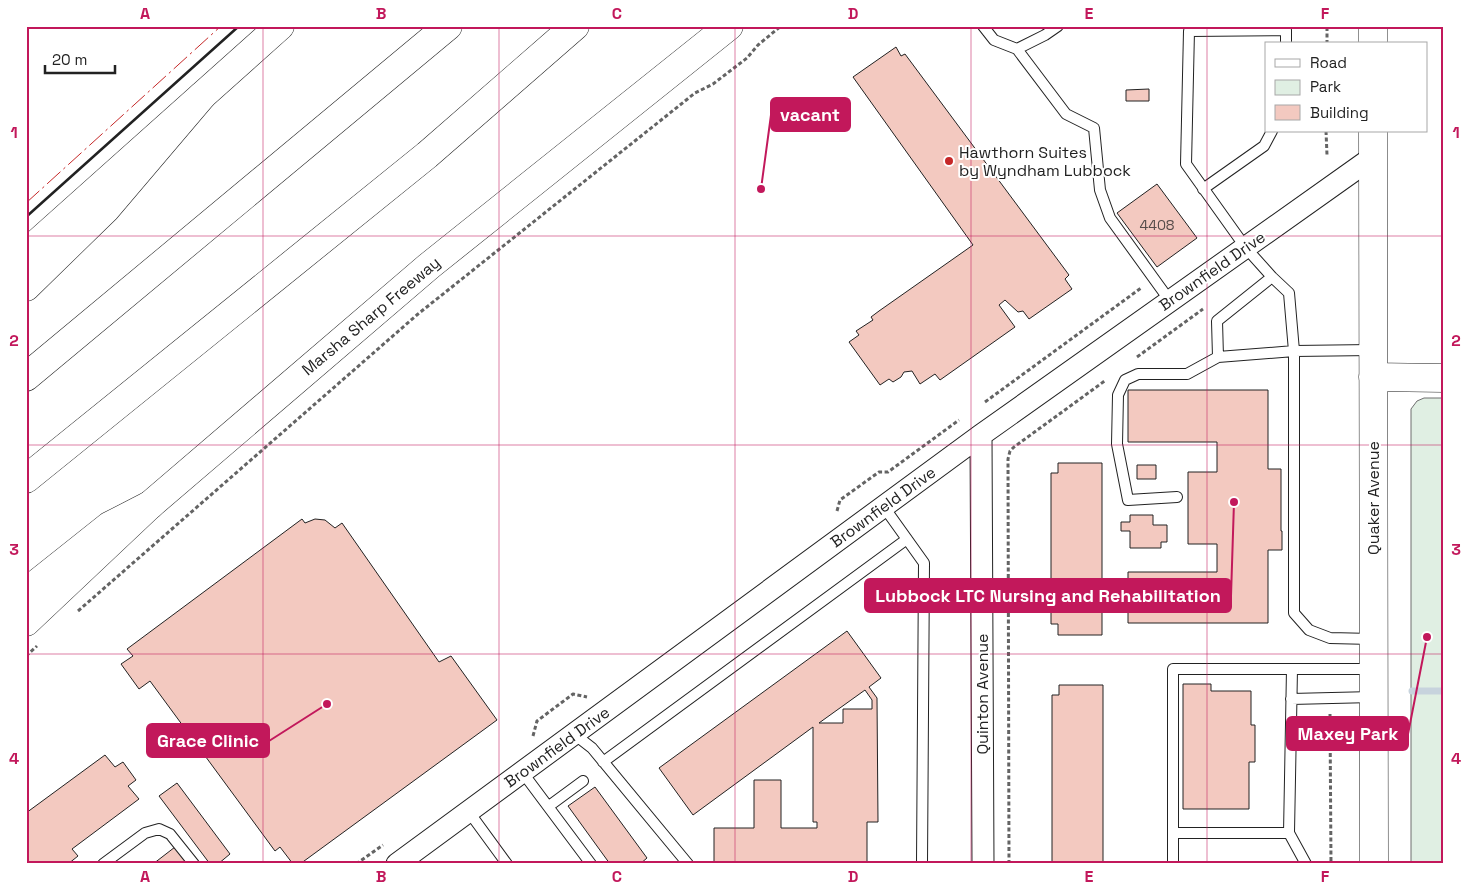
<svg xmlns="http://www.w3.org/2000/svg" width="1470" height="890" viewBox="0 0 1470 890" font-family="'Space Grotesk',sans-serif">
	<rect width="100%" height="100%" fill="#fff"/>
	<path fill="#e0efe3" stroke="#6f6f6f" d="M1424 398H1444V864H1411V409L1417 401Z"/>
	<g fill="none" stroke-linecap="round" stroke-linejoin="round">
		<path stroke="#c7d3dd" stroke-width="7" d="M1412 691H1444"/>
	</g>
	<path fill="#f3c9c0" stroke="#222" fill-rule="evenodd" d="M896 47 901 56 905 54 1069 275 1065 279 1072 289 1029 319 1023 311 1018 312 1005 300 999 305 1015 327 940 380 935 374 920 384 912 371 904 372 901 377 893 382 889 379 880 385 849 342 859 335 856 331 873 320 871 317 879 311 973 245 853 77Z
		M1149 89V101H1126V90Z
		M1157 184 1197 238 1157 267 1117 213Z
		M1128 390H1268V469H1281V531H1282V550H1268V623H1128V572H1217V544H1188V472H1217V442H1128Z
		M1058 463H1102V635H1058V624H1051V473H1058Z
		M1137 465H1156V479H1137Z
		M1130 515H1153V525H1167V542H1161V548H1130V531H1121V522H1130Z
		M302 519 305 523 315 519 325 520 335 528 342 523 439 662 451 656 497 720 300 864H293L280 847 275 851 150 681 139 689 121 664 133 656 127 649Z
		M847 631 881 678 869 687 877 698 878 822H867V863H714V828H754V780H781V828H817V822H813V727L693 815 659 768ZM865 690 872 700V709H843V723H819Z
		M1183 684H1211V691H1251V725H1255V762H1249V809H1183Z
		M1059 685H1103V864H1059V862H1052V695H1059Z
		M105 755 115 767 123 762 136 780 128 786 139 799 72 849 78 856 68 864H55L53 862 50 864H26V813Z
		M177 783 230 854 218 864H210L159 796Z
		M595 787 647 858 640 864H610L568 806Z
		M175 847 187 864H153Z"/>
	<g fill="none" stroke-linecap="round" stroke-linejoin="round">
		<defs>
			<path id="lane" d="M983 26 994 40 1017 49 1045 35 1058 26
				M1017 49 1066 114 1094 128 1100 190 1110 218 1170 301
				M1203 189 1264 146 1272 131
				M1372 350 1294 351V613L1309 630 1330 638 1372 639
				M1218 357 1217 321 1272 277
				M1177 497 1128 500 1117 444 1118 395 1125 380 1138 374H1187L1218 357 1294 351 1289 293 1272 277 1246 248 1186 164 1189 31 1286 30V44
				M884 507 924 563 922 864
				M1291 699 1373 697
				M574 734 592 748 688 864
				M603 762 907 539
				M523 773 591 864
				M549 806 583 781
				M469 812 507 864
				M1173 833H1289L1292 669
				M1289 833 1306 864
				M103 864 145 833 159 829 170 834 194 864
				M1173 864V669H1373"/>
			<path id="street" d="M981 435 983 864
				M397 864 981 435 1373 157"/>
			<path id="secondary" d="M1373 26V44
				M1373 131 1374 864
				M26 253 280 26
				M1373 377 1444 378
				M26 622 150 505 429 266 729 26"/>
			<path id="highway" d="M26 287 106 209 202 96
				M26 377 448 26
				M26 479 427 155 575 26
				M26 592 109 526 150 505"/>
		</defs>
		<use href="#lane" stroke="#222" stroke-width="12"/>
		<use href="#street" stroke="#222" stroke-width="23"/>
		<use href="#secondary" stroke="#222" stroke-width="29"/>
		<use href="#highway" stroke="#222" stroke-width="29"/>
		<path stroke="#646464" stroke-width="3" stroke-dasharray="4 2.5" stroke-linecap="butt" d="M1327 44V26
			M1326 131 1327 155
			M1137 357 1203 309
			M985 402 1141 288
			M837 511 840 500 879 472H888L959 420
			M78 611 418 314 695 93 713 84 747 58 758 45 781 26
			M26 656 37 646
			M1330 714 1331 864
			M533 736 537 721 573 694 587 697
			M356 864 383 845
			M1009 864 1008 459 1010 451 1014 447 1106 380"/>
		<use href="#lane" stroke="#fff" stroke-width="10"/>
		<use href="#street" stroke="#fff" stroke-width="21"/>
		<use href="#secondary" stroke="#fff" stroke-width="28"/>
		<use href="#highway" stroke="#fff" stroke-width="28"/>
		<path stroke="#222" stroke-width="2.5" d="M26 217 239 26"/>
		<path stroke="#c62828" stroke-width="1" stroke-dasharray="18 4 2.5 4" stroke-linecap="butt" d="M26 203 221 26"/>
	</g>
	<path fill="none" stroke="#c2185b" stroke-width="1" stroke-opacity="0.55" d="M263 26V864M499 26V864M735 26V864M971 26V864M1207 26V864M26 236H1444M26 445H1444M26 654H1444"/>
	<circle fill="#c62828" stroke="#fff" stroke-width="2" cx="949" cy="161" r="5"/>
	<g text-anchor="middle" dominant-baseline="central" stroke-width="4" stroke-linejoin="round" paint-order="stroke">
		<g font-size="14" fill="#564c4a">
			<text x="1157" y="225">4408</text>
		</g>
		<g font-size="16" fill="#222" stroke="#fff" text-anchor="start">
			<text x="959" y="152">Hawthorn Suites<tspan x="959" dy="18">by Wyndham Lubbock</tspan></text>
		</g>
		<g font-size="16" fill="#222" stroke="#fff">
			<text transform="translate(1212 271) rotate(-35)">Brownfield Drive</text>
			<text transform="translate(371 316) rotate(-40)">Marsha Sharp Freeway</text>
			<text transform="translate(1373 498) rotate(-90)">Quaker Avenue</text>
			<text transform="translate(883 507) rotate(-36)">Brownfield Drive</text>
			<text transform="translate(982 694) rotate(-90)">Quinton Avenue</text>
			<text transform="translate(557 747) rotate(-36)">Brownfield Drive</text>
		</g>
	</g>
	<path fill="none" stroke="#c2185b" stroke-width="2" d="M761 189L771 115M1234 502L1231 596M1427 637L1408 734M327 704L269 741"/>
	<g fill="#c2185b" stroke="#fff" stroke-width="2">
		<circle cx="761" cy="189" r="5"/>
		<circle cx="1234" cy="502" r="5"/>
		<circle cx="1427" cy="637" r="5"/>
		<circle cx="327" cy="704" r="5"/>
	</g>
	<g fill="#c2185b" stroke="#c2185b" stroke-width="2">
		<rect x="771" y="98" width="79" height="33" rx="5"/>
		<rect x="865" y="579" width="366" height="33" rx="5"/>
		<rect x="1287" y="717" width="121" height="33" rx="5"/>
		<rect x="147" y="724" width="122" height="33" rx="5"/>
	</g>
	<g font-size="18" text-anchor="middle" font-weight="bold" fill="#fff">
		<text x="810" y="121">vacant</text>
		<text x="1048" y="602">Lubbock LTC Nursing and Rehabilitation</text>
		<text x="1348" y="740">Maxey Park</text>
		<text x="208" y="747">Grace Clinic</text>
	</g>
	<rect width="1470" height="890" fill="none" stroke="#ffffff" stroke-width="55"/>
	<rect x="1265" y="42" width="162" height="90" fill="#ffffff" stroke="#a7a7a7"/>
	<rect x="1275" y="59" width="25" height="8" fill="#ffffff" stroke="#a7a7a7"/>
	<text x="1310" y="68" font-size="15" fill="#222222">Road</text>
	<rect x="1275" y="80" width="25" height="15" fill="#e0efe3" stroke="#a7a7a7"/>
	<text x="1310" y="92" font-size="15" fill="#222222">Park</text>
	<rect x="1275" y="105" width="25" height="15" fill="#f3c9c0" stroke="#a7a7a7"/>
	<text x="1310" y="118" font-size="15" fill="#222222">Building</text>
	<path d="M45 65v8h70v-8" fill="none" stroke="#222222" stroke-width="2.5"/>
	<text x="52" y="65" font-size="15" fill="#222222" stroke="#ffffff" stroke-width="4" paint-order="stroke">20 m</text>
	<rect x="28" y="28" width="1414" height="834" fill="none" stroke="#c2185b" stroke-width="2"/>
	<g font-size="16" text-anchor="middle" font-weight="bold" fill="#c2185b">
		<text x="145" y="19">A</text>
		<text x="381" y="19">B</text>
		<text x="617" y="19">C</text>
		<text x="853" y="19">D</text>
		<text x="1089" y="19">E</text>
		<text x="1325" y="19">F</text>
		<text x="14" y="138">1</text>
		<text x="1456" y="138">1</text>
		<text x="14" y="346">2</text>
		<text x="1456" y="346">2</text>
		<text x="14" y="555">3</text>
		<text x="1456" y="555">3</text>
		<text x="14" y="764">4</text>
		<text x="1456" y="764">4</text>
		<text x="145" y="882">A</text>
		<text x="381" y="882">B</text>
		<text x="617" y="882">C</text>
		<text x="853" y="882">D</text>
		<text x="1089" y="882">E</text>
		<text x="1325" y="882">F</text>
	</g>
</svg>
